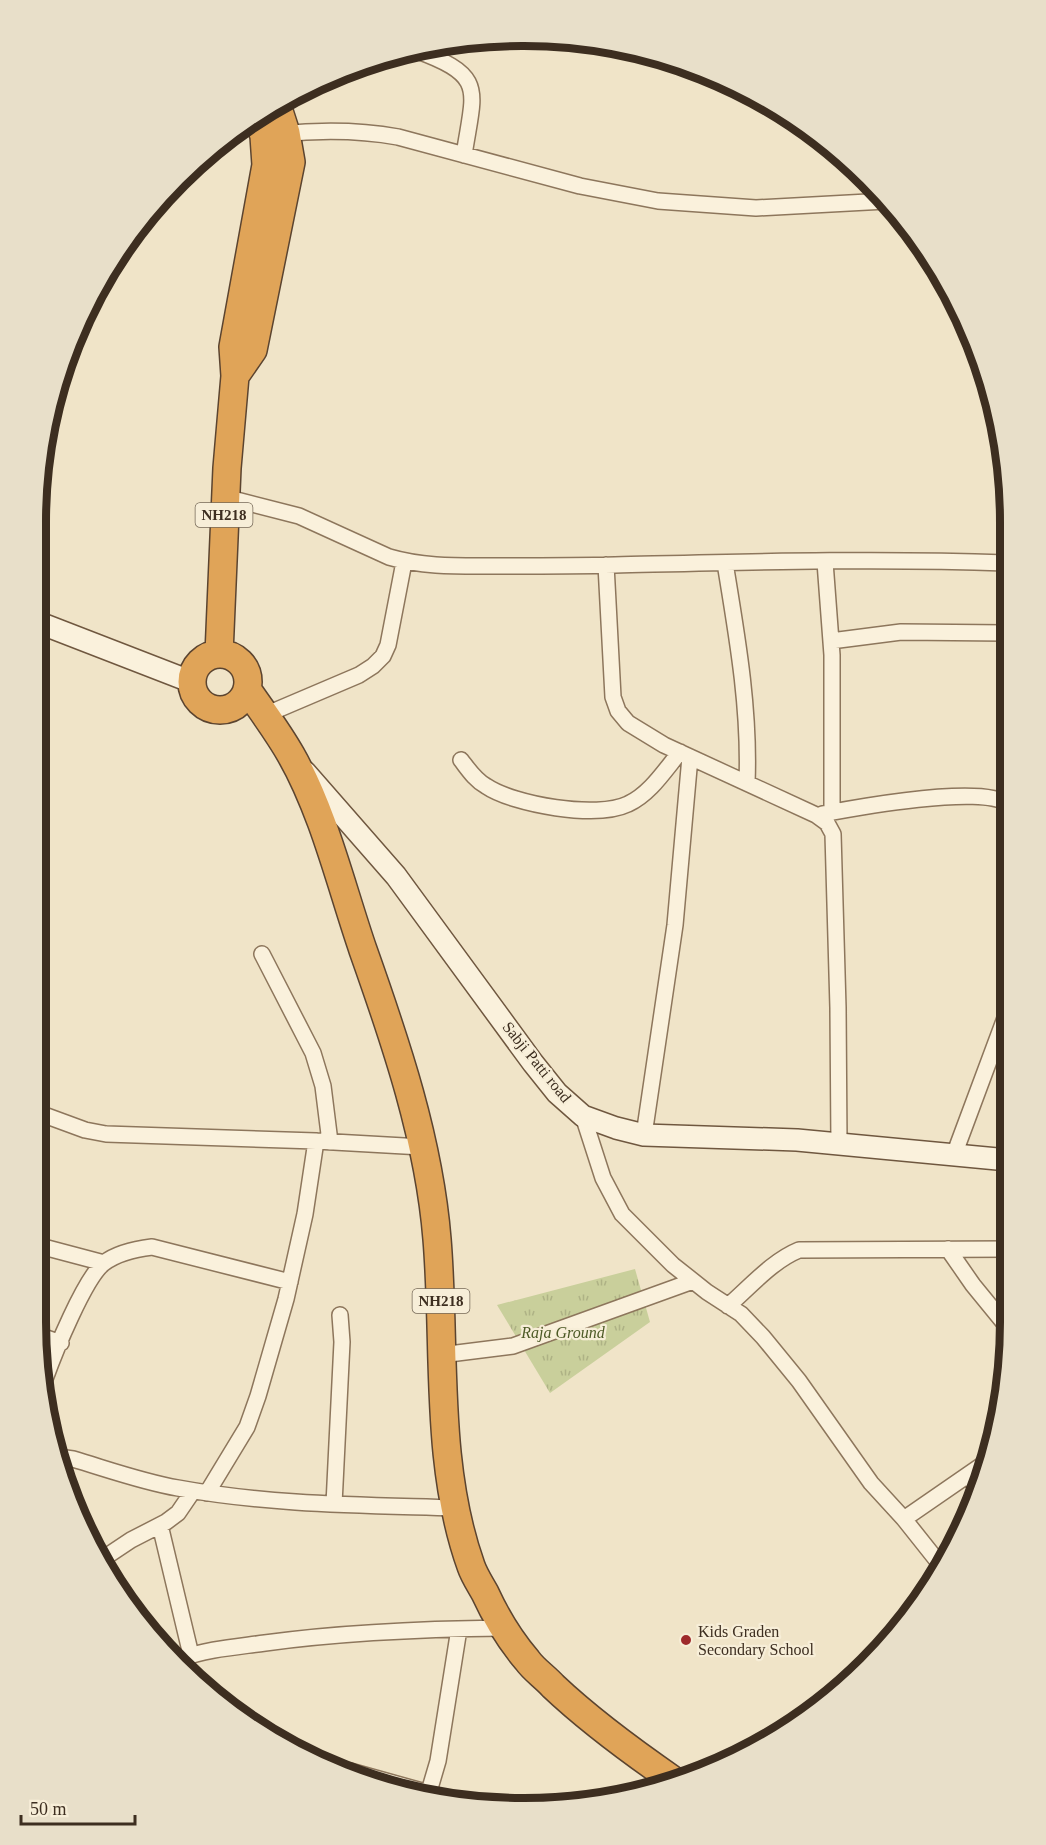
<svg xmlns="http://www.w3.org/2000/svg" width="1046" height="1845" viewBox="0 0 1046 1845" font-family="Georgia,serif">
	<defs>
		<pattern id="grass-tufts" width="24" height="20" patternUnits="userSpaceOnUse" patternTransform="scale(1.5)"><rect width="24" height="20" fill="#c9cf9b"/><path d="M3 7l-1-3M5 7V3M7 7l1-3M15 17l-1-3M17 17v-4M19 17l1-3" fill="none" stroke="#aeb285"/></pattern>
	</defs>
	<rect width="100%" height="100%" fill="#f0e4c8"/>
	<path fill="url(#grass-tufts)" d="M635 1269 650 1322 550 1393 497 1305Z"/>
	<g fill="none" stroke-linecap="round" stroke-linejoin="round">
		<defs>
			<path id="street" d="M415 50C487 76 474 89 464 155
				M280 134C319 130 359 130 398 137L580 186 658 201 756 208 886 201
				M225 497 299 516 389 557C423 567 457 566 492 566 533 566 574 566 615 565 745 562 876 558 1006 563
				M825 562 832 655V812
				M725 563C737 636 750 709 747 783
				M606 565 613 697 618 711 628 723 664 745 816 815 827 823 833 834 838 1008 839 1144
				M831 641 901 632 1006 633
				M265 715 359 675 373 666 383 656 388 645 404 562
				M461 760C468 769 475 780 486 786 514 805 597 819 628 804 650 794 665 770 680 752
				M822 814C854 808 984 784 1007 804
				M262 954 313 1053 323 1086 330 1142
				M36 1112 85 1130 106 1134 316 1141 422 1147
				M583 1116 603 1178 622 1214 673 1265 707 1292 741 1314 763 1337 799 1381 871 1483 904 1519 943 1568
				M644 1135 675 925 690 757
				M954 1155 1008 1010
				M36 1245 104 1263
				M948 1249 973 1285 1009 1329
				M728 1306C750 1287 772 1261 799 1250L1009 1249
				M38 1335 61 1343
				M441 1355 513 1346 693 1281
				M45 1379C54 1354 85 1277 104 1263 117 1253 136 1249 152 1247L290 1282
				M58 1457 73 1459C107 1469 143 1482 178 1488 270 1505 363 1505 455 1508
				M968 1475 979 1490
				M207 1493 247 1427 258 1396 286 1299 305 1214 316 1141
				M334 1504 342 1342 340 1315
				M904 1519 988 1461
				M160 1525 191 1655
				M104 1558 131 1540 166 1522 178 1513 193 1491
				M180 1659C207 1649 236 1647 265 1643 345 1632 424 1629 504 1628
				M350 1771 429 1793
				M428 1795 438 1761 459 1629"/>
			<path id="secondary" d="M37 622 192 682
				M305 772 396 876 533 1063 557 1093 583 1116 616 1128 644 1135 797 1140 1008 1160"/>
			<path id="highway" d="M235 376 253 350 291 162 286 133 277 105
				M219 654 227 468 235 376 233 347 266 165 264 136 258 117
				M192 682a28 28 0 1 1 56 0a28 28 0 1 1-56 0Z
				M247 689C262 711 278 732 291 755 324 813 341 886 363 950 396 1043 429 1140 437 1239 446 1346 434 1463 471 1566 474 1575 480 1584 485 1593 496 1617 510 1640 527 1660 534 1670 545 1677 553 1686 590 1721 631 1751 673 1780"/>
		</defs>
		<use href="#street" stroke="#8d765c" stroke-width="18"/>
		<use href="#secondary" stroke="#6f573f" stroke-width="24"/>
		<use href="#highway" stroke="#5b4430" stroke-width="30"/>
		<use href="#street" stroke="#faf1dc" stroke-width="15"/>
		<use href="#secondary" stroke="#faf1dc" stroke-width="21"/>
		<use href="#highway" stroke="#e0a458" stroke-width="27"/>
	</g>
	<circle fill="#9e2a2b" stroke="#f7eed8" stroke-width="2" cx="686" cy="1640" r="6"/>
	<g text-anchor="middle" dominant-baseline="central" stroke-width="4.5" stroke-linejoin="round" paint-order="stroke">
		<g fill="#f7eed8" stroke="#756857" stroke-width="1.5">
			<rect x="195.5" y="503" width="57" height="24" rx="4.5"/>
			<rect x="412.5" y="1289" width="57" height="24" rx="4.5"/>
		</g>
		<g font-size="15" font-weight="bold" fill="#3d2e20">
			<text x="224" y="515">NH218</text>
			<text x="441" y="1301">NH218</text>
		</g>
		<g font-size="16" fill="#3d2e20" stroke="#f7eed8">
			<text transform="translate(537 1062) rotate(51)">Sabji Patti road</text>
		</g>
		<g font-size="16" font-style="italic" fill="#4d5a26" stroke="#f7eed8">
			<text x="563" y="1332">Raja Ground</text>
		</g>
		<g font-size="16" fill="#3d2e20" stroke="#f7eed8" text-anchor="start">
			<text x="698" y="1631">Kids Graden<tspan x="698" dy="18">Secondary School</tspan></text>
		</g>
	</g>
	<path d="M0 0H1046V1845H0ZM522 46H524A476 476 0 0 1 1000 522V1322A476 476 0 0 1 524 1798H522A476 476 0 0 1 46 1322V522A476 476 0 0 1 522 46Z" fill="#e8dfc9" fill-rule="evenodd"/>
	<path fill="none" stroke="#3d2e20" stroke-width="8" d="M522 46H524A476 476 0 0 1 1000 522V1322A476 476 0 0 1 524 1798H522A476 476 0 0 1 46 1322V522A476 476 0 0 1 522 46Z"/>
	<path d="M21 1815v9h114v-9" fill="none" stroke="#3d2e20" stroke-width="3"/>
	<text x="30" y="1815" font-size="18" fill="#3d2e20" stroke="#f7eed8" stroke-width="4.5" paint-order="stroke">50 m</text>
</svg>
